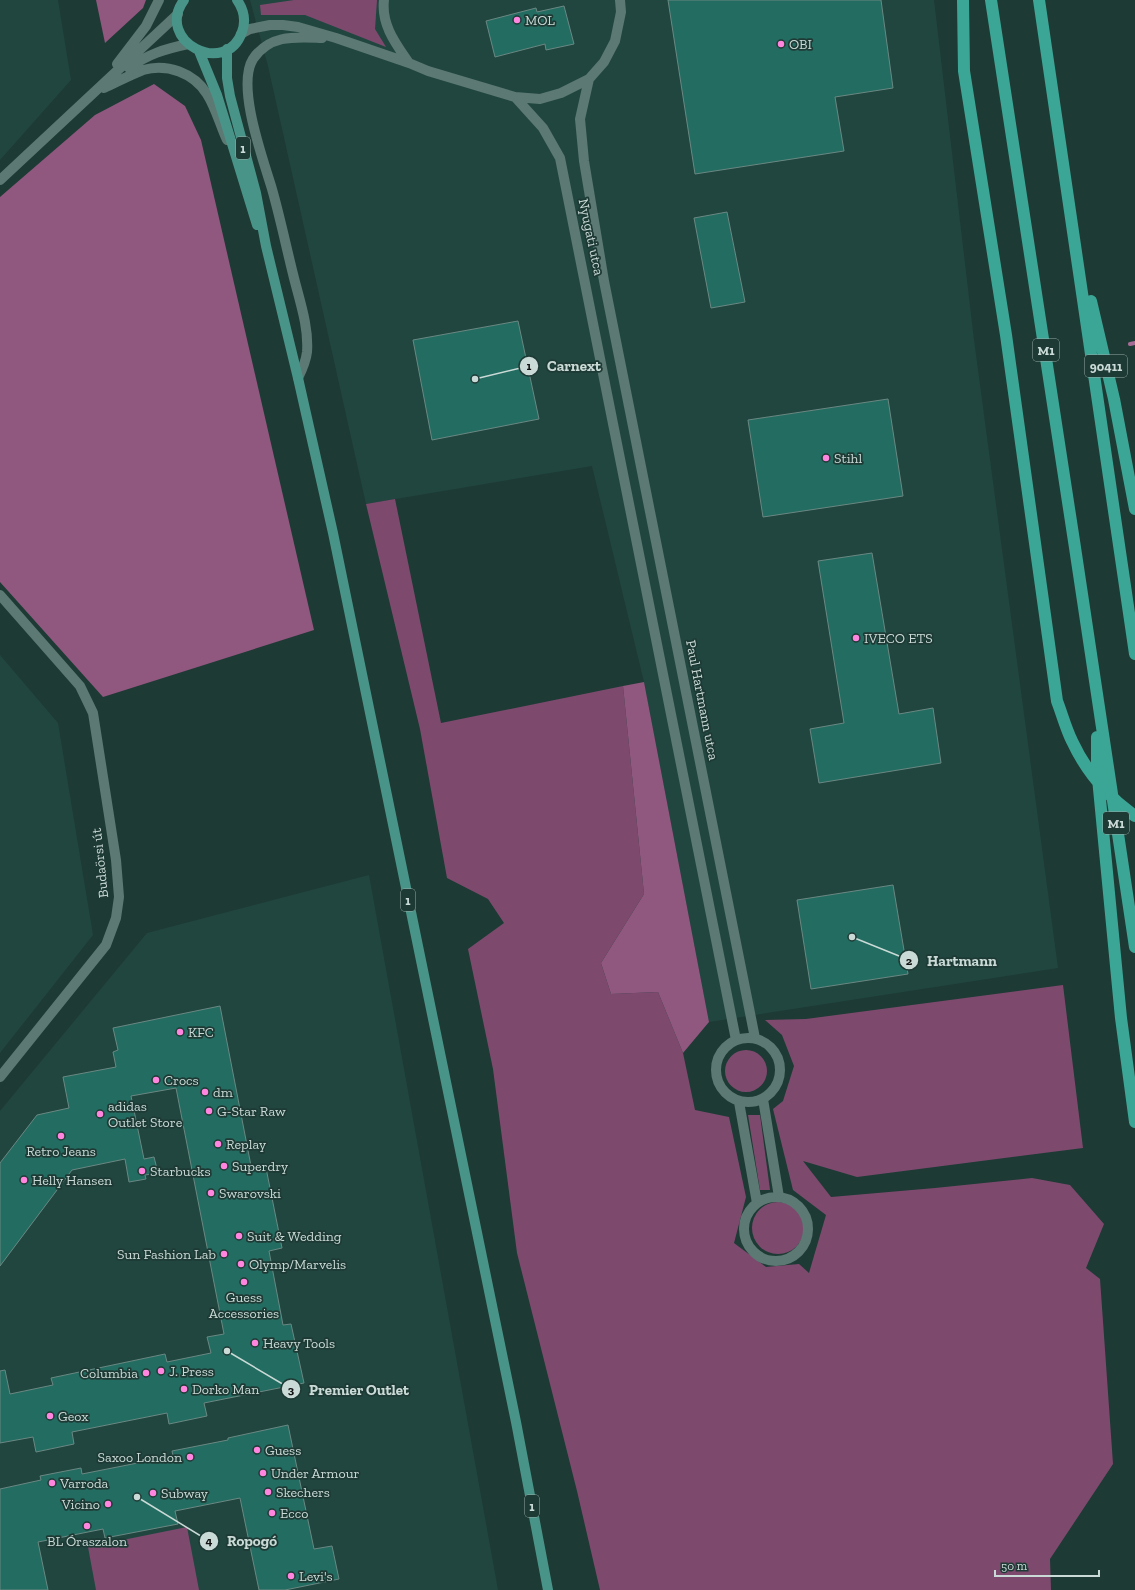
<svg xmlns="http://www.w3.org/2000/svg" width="1135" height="1590" viewBox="0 0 1135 1590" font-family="'Zilla Slab',serif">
	<rect width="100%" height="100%" fill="#1e3a35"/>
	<path fill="#214640" d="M0 0H58L71 80 0 160Z
		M250 0H934L974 340 1058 968 709 1022 644 682 592 466 366 504 268 66Z
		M0 655 58 723 93 935 0 1053Z
		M369 875 498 1590H0V1111L147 933Z"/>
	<path fill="#7d4a6e" d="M294 0H377L375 29 386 47 305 15H261L260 5Z
		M395 499 441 723 623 686 644 894 601 963 611 994 658 992 683 1053 695 1110 729 1117 746 1197 734 1243 766 1267 799 1264 809 1273 826 1215 793 1190 773 1109 783 1101 794 1066 782 1035 765 1020 806 1019 1063 985 1083 1148 857 1177 803 1161 831 1197 935 1188 1032 1178 1070 1185 1104 1224 1086 1268 1100 1279 1113 1464 1050 1559 1051 1590H600L577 1491 517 1253 493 1069 468 949 504 923 488 899 447 878 420 729 366 504Z
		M725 1071a21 21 0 1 1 42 0a21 21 0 1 1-42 0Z
		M748 1115H760L770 1190H760Z
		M752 1228a26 26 0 1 1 52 0a26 26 0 1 1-52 0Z
		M187 1527 199 1590H96L88 1547Z"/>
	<path fill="#90577f" d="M96 0H146L143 8 105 43Z
		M154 84 185 106 201 140 314 630 103 697 0 582V197L95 115Z
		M644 682 709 1022 683 1053 658 992 611 994 601 963 644 894 623 686Z"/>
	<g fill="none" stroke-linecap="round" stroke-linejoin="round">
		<path stroke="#a66c95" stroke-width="4" d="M1130 344 1135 343"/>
	</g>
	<path fill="#236c61" stroke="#6a8882" d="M668 0H881L893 88 835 97 844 151 695 174Z
		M564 6 574 44 546 50 545 44 495 57 486 21 536 8 537 12Z
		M727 212 745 302 711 308 694 218Z
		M518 321 539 419 432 440 413 340Z
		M888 399 903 496 763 517 748 420Z
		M872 553 899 714 933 708 941 763 819 783 810 729 844 723 818 561Z
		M893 885 908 974 811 989 797 900Z
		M220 1006 252 1171 266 1168 282 1248 269 1251 283 1325 291 1324 304 1383 204 1403 207 1416 169 1424 167 1413 72 1432 74 1444 36 1452 33 1437 0 1443V1371L5 1370 10 1394 53 1385 51 1378 165 1354 167 1362 211 1353 207 1337 224 1334 176 1088 131 1096 144 1159 154 1157 158 1173 145 1175 146 1179 129 1182 125 1159 72 1170 0 1266V1163L37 1115 69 1108 63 1077 116 1067 113 1052 118 1050 113 1028Z
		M288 1425 314 1549 332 1546 339 1579 285 1590H259L240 1498 175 1511 178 1524 105 1538 103 1529 38 1542 48 1590H0V1489L41 1480 40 1476 81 1468 82 1474 173 1456 172 1451 228 1440V1438Z"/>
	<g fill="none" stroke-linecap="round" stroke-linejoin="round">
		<path stroke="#5c7973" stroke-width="10" d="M384 0C381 25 396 44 409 63
			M241 34 250 29 270 25H283L298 27 336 38 409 63 428 71 515 97 540 99 561 93 589 79 604 62 615 41 621 12 620 0
			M117 64 146 26 159 0
			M129 68C148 54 165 49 188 44
			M589 79 580 119 584 161 604 281 755 1038
			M104 88C117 82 130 75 143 70 167 63 194 73 207 94 216 108 220 125 227 140
			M515 97 543 128 560 158 736 1040
			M0 180 178 14
			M298 378C302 370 306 361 307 352 309 326 299 299 293 274 286 246 280 217 272 189 263 159 236 86 253 59 270 34 296 37 322 38
			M0 595 80 686 93 713 116 860 119 897 116 918 106 945 0 1077
			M716 1070a32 32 0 1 1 64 0a32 32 0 1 1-64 0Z
			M763 1099 779 1197
			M739 1102 757 1203
			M744 1229a32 32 0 1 1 64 0a32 32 0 1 1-64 0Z"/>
		<path stroke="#499488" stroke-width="10" d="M184 0C154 41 226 78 242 32 246 21 244 10 237 0
			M227 49V78L230 96 256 193 266 246 298 378 333 533 516 1422 548 1590
			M199 51 217 95 257 225"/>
		<path stroke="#3ca696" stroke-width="12" d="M963 0 964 71 1006 335 1057 701C1062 714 1066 729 1072 741 1086 771 1108 797 1135 816
			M991 0C1040 316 1088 631 1135 947
			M1039 0 1135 654
			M1091 301 1114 399 1135 509
			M1097 737V768L1121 1018 1135 1122"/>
	</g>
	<g fill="#ff85de" stroke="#1e3a35" stroke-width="1.5">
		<circle cx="517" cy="20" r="4"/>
		<circle cx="781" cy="44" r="4"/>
		<circle cx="826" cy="458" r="4"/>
		<circle cx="856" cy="638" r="4"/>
		<circle cx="180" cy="1032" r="4"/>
		<circle cx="156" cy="1080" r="4"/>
		<circle cx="205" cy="1092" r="4"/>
		<circle cx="209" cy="1111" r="4"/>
		<circle cx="100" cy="1114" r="4"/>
		<circle cx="61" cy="1136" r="4"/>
		<circle cx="218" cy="1144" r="4"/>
		<circle cx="224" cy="1166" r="4"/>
		<circle cx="142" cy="1171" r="4"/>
		<circle cx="24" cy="1180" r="4"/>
		<circle cx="211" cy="1193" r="4"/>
		<circle cx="239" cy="1236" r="4"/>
		<circle cx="224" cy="1254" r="4"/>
		<circle cx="241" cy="1264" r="4"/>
		<circle cx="244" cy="1282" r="4"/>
		<circle cx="255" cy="1343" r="4"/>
		<circle cx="161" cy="1371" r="4"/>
		<circle cx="146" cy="1373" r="4"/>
		<circle cx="184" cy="1389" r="4"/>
		<circle cx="50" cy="1416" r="4"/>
		<circle cx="257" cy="1450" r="4"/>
		<circle cx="190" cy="1457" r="4"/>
		<circle cx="263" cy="1473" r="4"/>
		<circle cx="52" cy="1483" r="4"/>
		<circle cx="268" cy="1492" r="4"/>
		<circle cx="153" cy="1493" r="4"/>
		<circle cx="108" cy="1504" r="4"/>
		<circle cx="272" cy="1513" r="4"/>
		<circle cx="87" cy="1526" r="4"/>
		<circle cx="291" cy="1576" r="4"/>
	</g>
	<g text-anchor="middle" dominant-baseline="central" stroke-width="3.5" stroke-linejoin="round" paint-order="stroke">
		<g fill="#1e3a35" stroke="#96aaa6" stroke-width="1">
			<rect x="236" y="137" width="14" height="22" rx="3"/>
			<rect x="1033" y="339" width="26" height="22" rx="3"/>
			<rect x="1085" y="355" width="42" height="22" rx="3"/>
			<rect x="1103" y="812" width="26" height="22" rx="3"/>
			<rect x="401" y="889" width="14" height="22" rx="3"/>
			<rect x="525" y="1495" width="14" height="22" rx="3"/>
		</g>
		<g font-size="13" font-weight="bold" fill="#cadad6">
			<text x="243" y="148">1</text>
			<text x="1046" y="350">M1</text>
			<text x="1106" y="366">90411</text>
			<text x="1116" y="823">M1</text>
			<text x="408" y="900">1</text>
			<text x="532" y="1506">1</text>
		</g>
		<g font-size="14" fill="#cadad6" stroke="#1e3a35" text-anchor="start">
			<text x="525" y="20">MOL</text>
			<text x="789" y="44">OBI</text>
			<text x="834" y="458">Stihl</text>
			<text x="864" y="638">IVECO ETS</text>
			<text x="188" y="1032">KFC</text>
			<text x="164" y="1080">Crocs</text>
			<text x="213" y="1092">dm</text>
			<text x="108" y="1106">adidas<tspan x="108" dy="16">Outlet Store</tspan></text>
			<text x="217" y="1111">G-Star Raw</text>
			<text x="226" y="1144">Replay</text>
			<text x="61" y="1151" text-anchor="middle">Retro Jeans</text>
			<text x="232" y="1166">Superdry</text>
			<text x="150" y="1171">Starbucks</text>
			<text x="32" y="1180">Helly Hansen</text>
			<text x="219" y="1193">Swarovski</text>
			<text x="247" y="1236">Suit &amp; Wedding</text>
			<text x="216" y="1254" text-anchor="end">Sun Fashion Lab</text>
			<text x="249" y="1264">Olymp/Marvelis</text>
			<text x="244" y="1297" text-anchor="middle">Guess<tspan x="244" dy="16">Accessories</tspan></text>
			<text x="263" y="1343">Heavy Tools</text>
			<text x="169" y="1371">J. Press</text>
			<text x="138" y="1373" text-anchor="end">Columbia</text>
			<text x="192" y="1389">Dorko Man</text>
			<text x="58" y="1416">Geox</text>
			<text x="265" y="1450">Guess</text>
			<text x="182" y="1457" text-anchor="end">Saxoo London</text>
			<text x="271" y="1473">Under Armour</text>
			<text x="60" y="1483">Varroda</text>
			<text x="276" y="1492">Skechers</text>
			<text x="161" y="1493">Subway</text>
			<text x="100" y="1504" text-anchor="end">Vicino</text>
			<text x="280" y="1513">Ecco</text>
			<text x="87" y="1541" text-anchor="middle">BL Óraszalon</text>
			<text x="299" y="1576">Levi's</text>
		</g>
		<g font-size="14" fill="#cadad6" stroke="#1e3a35">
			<text transform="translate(591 237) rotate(78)">Nyugati utca</text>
			<text transform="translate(702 700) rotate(79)">Paul Hartmann utca</text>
			<text transform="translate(100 863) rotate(-96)">Budaörsi út</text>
		</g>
	</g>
	<path fill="none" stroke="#cadad6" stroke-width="1.5" d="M475 379L529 366M852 937L909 960M227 1351L291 1389M137 1497L209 1541"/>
	<g fill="#cadad6" stroke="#1e3a35" stroke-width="1.5">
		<circle cx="475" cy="379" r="4"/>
		<circle cx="852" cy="937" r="4"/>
		<circle cx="227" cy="1351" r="4"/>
		<circle cx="137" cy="1497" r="4"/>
		<circle cx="529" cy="366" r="10"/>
		<circle cx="909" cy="960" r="10"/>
		<circle cx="291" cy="1389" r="10"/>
		<circle cx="209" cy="1541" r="10"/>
	</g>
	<g font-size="12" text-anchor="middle" font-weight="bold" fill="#111">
		<text x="529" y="370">1</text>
		<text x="909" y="965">2</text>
		<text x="291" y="1394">3</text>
		<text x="209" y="1545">4</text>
	</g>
	<g font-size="15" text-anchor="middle" font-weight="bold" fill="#cadad6" stroke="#1e3a35" stroke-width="3.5" stroke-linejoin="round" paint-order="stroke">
		<text x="574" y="371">Carnext</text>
		<text x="962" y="966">Hartmann</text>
		<text x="359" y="1395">Premier Outlet</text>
		<text x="252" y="1546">Ropogó</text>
	</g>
	<path d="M995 1570v6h104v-6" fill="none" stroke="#cadad6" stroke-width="2"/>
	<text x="1001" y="1570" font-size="12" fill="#cadad6" stroke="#1e3a35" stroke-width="3" paint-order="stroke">50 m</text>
</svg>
